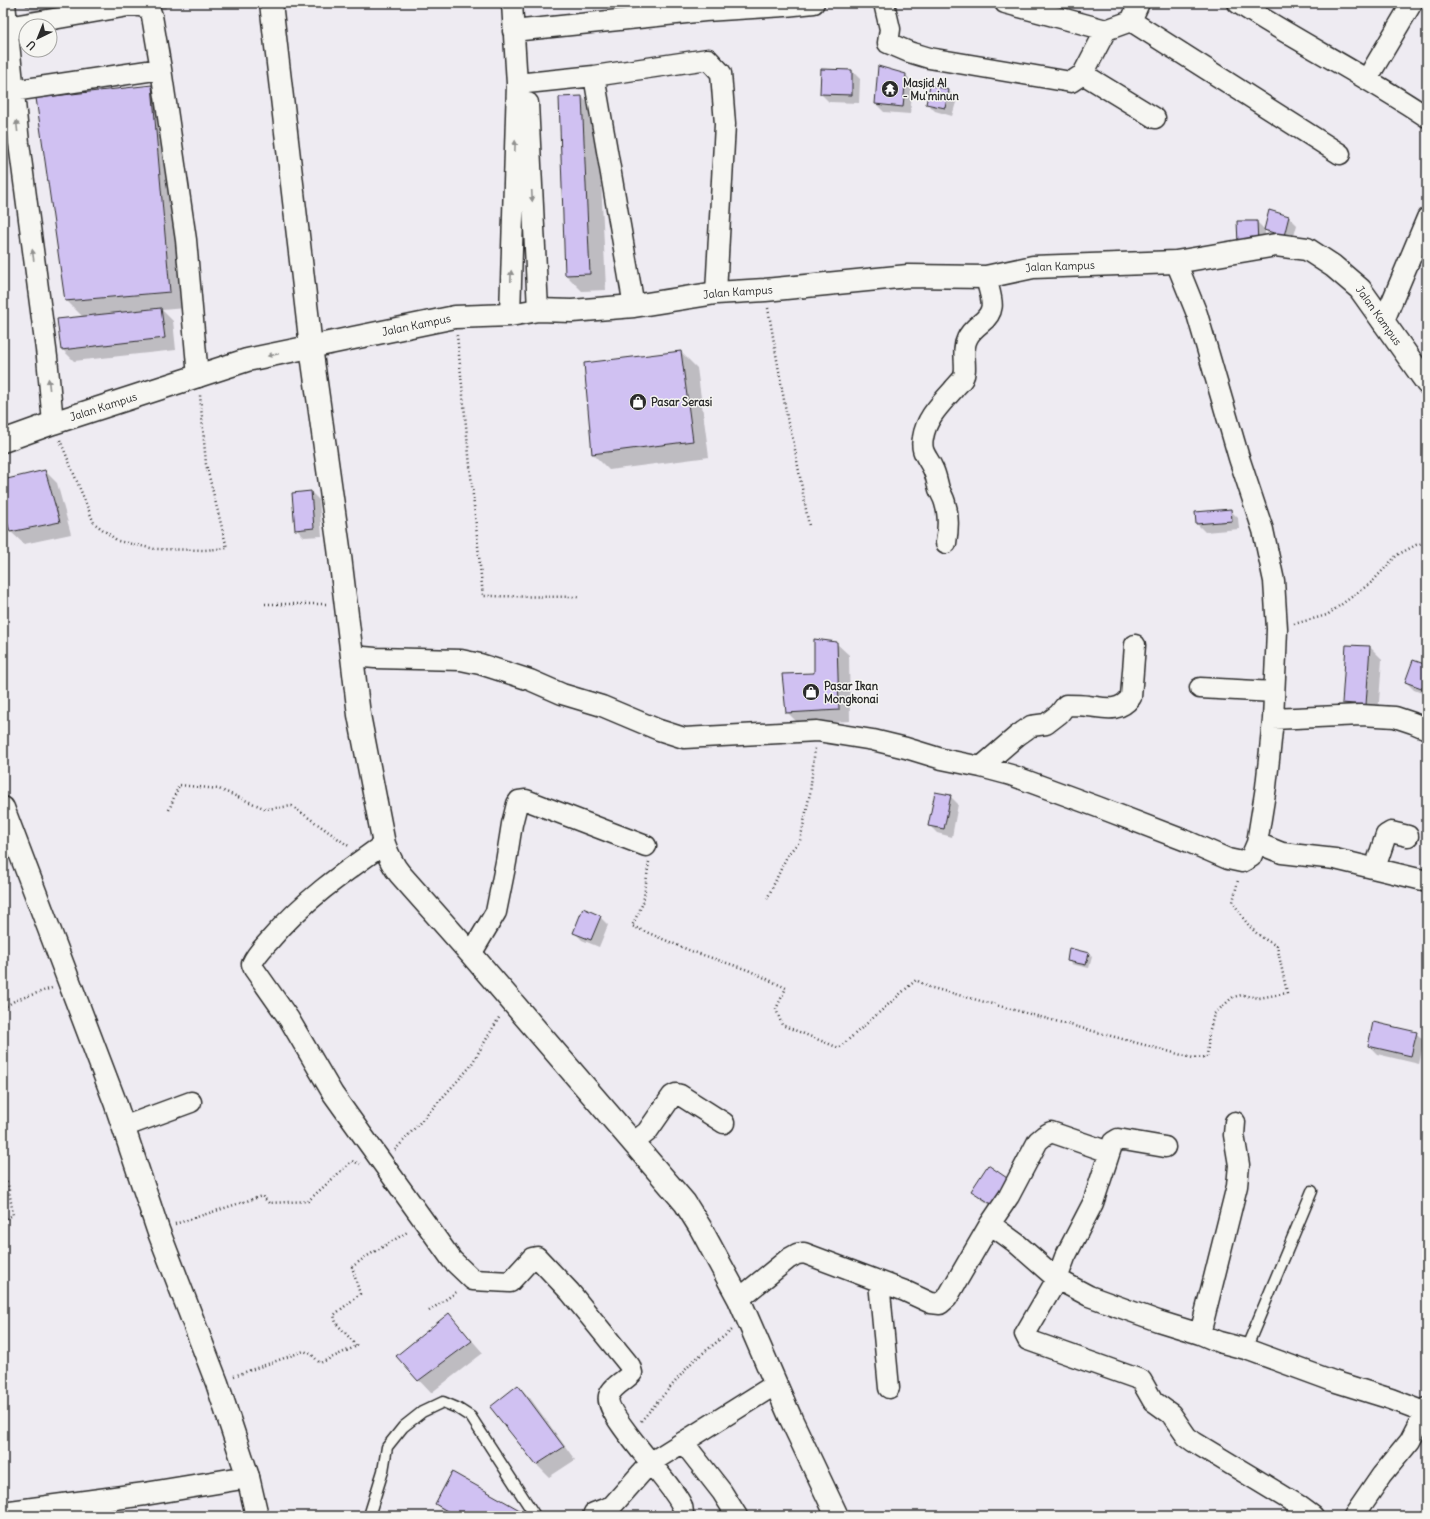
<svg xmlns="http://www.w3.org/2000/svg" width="1430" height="1519" viewBox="0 0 1430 1519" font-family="Delius,sans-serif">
	<rect width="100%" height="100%" fill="#eeebf2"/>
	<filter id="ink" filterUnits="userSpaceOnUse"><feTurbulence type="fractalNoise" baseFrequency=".025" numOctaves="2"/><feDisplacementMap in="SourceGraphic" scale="8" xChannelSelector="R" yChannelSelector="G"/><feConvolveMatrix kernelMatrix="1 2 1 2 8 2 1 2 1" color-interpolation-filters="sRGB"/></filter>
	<g filter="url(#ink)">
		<path fill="#0003" d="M27 3H165L166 9 43 22 27 6Z
			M852 71 860 79 859 103 829 102 821 94Z
			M905 74 913 83 910 114 884 112 876 104Z
			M152 86 168 102 185 308 162 310 173 321 176 350 74 361 62 349 83 317 66 300Z
			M949 91 957 99 952 116 935 111 927 103Z
			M582 97 598 113 606 290 582 291 566 275 560 98Z
			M1270 212 1289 217 1297 225 1292 243 1273 238 1265 230V252L1238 222H1257L1265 230Z
			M681 352 697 368 709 457 609 470 593 454 585 363Z
			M45 471 57 483 71 534 24 544 11 532 3 504V481Z
			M311 492 319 500 322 536 304 537 296 529Z
			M1230 510 1238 518 1239 529 1205 532 1197 524Z
			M836 643 849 655 850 721 799 724 787 712Z
			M1370 647 1382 659 1378 716 1355 715 1343 703Z
			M1427 666V695L1414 690 1406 682Z
			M950 796 958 804 952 837 937 833 929 825Z
			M600 917 608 925 599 947 582 940 574 932Z
			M1088 953 1092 957 1089 968 1071 964 1068 960Z
			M1416 1033 1424 1041 1419 1064 1377 1054 1369 1046Z
			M989 1167 1001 1212 981 1199 973 1191Z
			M449 1314 483 1353 431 1393 397 1357Z
			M518 1386 530 1398 575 1460 549 1477 537 1465 491 1407Z
			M436 1504 524 1514 527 1516H448Z"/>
		<path fill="#d0c1f2" stroke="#2b2b2b" d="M26 3H56L26 6Z
			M878 66 906 74 903 107 875 104Z
			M821 69 852 70V95L820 94Z
			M152 85 170 292 65 301 36 98Z
			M930 85 949 90 945 108 926 104Z
			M582 96 590 274 565 275 559 97Z
			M1269 210 1289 216 1284 236 1264 230Z
			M1237 221H1257L1258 244H1238Z
			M161 308 165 338 61 350 57 319Z
			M681 351 693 441 592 454 584 363Z
			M45 470 60 522 10 532 3 507V480Z
			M311 491 314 528 295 530 292 493Z
			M1231 509 1232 521 1196 524 1195 512Z
			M814 639 837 642 839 710 786 713 782 674 814 673Z
			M1346 645 1370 646 1366 705 1342 703Z
			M1413 660 1427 665V690L1405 682Z
			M935 792 951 795 944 829 928 826Z
			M583 908 601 916 591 940 573 933Z
			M1069 948 1089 953 1086 965 1067 961Z
			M1373 1022 1417 1032 1411 1056 1368 1046Z
			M988 1165 1010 1180 993 1205 971 1191Z
			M449 1313 472 1341 418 1381 396 1356Z
			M518 1385 564 1447 536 1465 490 1407Z
			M452 1472 525 1513 523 1516H456L435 1504Z"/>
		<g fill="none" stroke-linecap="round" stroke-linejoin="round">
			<defs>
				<path id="lane" d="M1246 1349 1312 1191
					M369 1516 383 1471 387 1447 403 1427 422 1412 443 1402 457 1408 471 1417 534 1514"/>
				<path id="street" d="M5 3 19 143 47 357 53 423
					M884 3 890 29 888 43 909 52 929 58 1071 82 1083 74 1106 30 1131 21 1139 3
					M1005 3 1106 30
					M1238 3C1300 43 1366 76 1427 117
					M1131 21 1340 154
					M7 27 134 5 149 8 152 16 161 69
					M513 31 705 11 785 6 814 3
					M1083 74 1155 118
					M594 76 634 306
					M1367 79 1412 3
					M517 84 594 76 708 59 721 73 725 124 716 293
					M13 91 161 69 186 240 198 377
					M528 103 538 310
					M510 315 517 84 512 3
					M1383 323 1427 218
					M946 543C948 531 949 515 945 503 944 498 941 494 939 489 937 482 936 475 933 469 928 457 920 453 923 438 926 418 940 405 953 390 956 386 961 382 963 378 968 369 961 351 967 339 969 334 976 327 981 323 999 309 990 297 986 277
					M352 656 375 658 461 660 480 664 530 680 562 694 602 706 659 730 684 738 817 731 873 740 906 748 942 759 981 767 1011 775 1098 807 1189 842 1228 859 1242 862 1251 857 1257 843 1266 787 1270 750 1273 719 1276 655 1277 629 1274 581 1263 530 1239 458 1197 314 1176 262
					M1200 688 1274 692
					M1273 719 1361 715 1395 717 1413 723 1427 729
					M981 767 1017 736 1031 726 1046 724 1059 714 1066 705C1073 705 1081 705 1088 706 1105 708 1119 713 1131 697L1135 645
					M1257 843 1282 853 1335 859 1427 881
					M384 844C343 873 303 901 270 940 263 948 256 954 252 964L254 969 289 1019 333 1094 452 1260 473 1280 510 1282 532 1258 537 1257 570 1292 630 1366 632 1373C626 1380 612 1386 609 1396 603 1414 672 1483 681 1504 683 1507 683 1512 683 1516
					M1375 868 1386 835 1391 832 1408 836
					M471 954 496 912 506 862 512 824 517 804 519 801 526 800 646 846
					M123 1127 191 1102
					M634 1142 647 1132 672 1096 676 1094 680 1095 724 1123
					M1165 1147 1118 1139 1113 1142 1093 1203 1065 1257 1057 1279 1025 1334 1028 1340 1141 1380 1153 1401 1171 1414 1187 1437 1194 1442 1298 1505 1313 1516
					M990 1224 1016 1243 1057 1279 1089 1296 1158 1321 1200 1334 1219 1342 1246 1349 1333 1381 1391 1399 1425 1412
					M879 1282 889 1388
					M739 1299 788 1259 797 1254 804 1253 905 1291 931 1303 940 1304 947 1298 990 1224 1009 1196 1038 1141 1044 1136 1051 1132 1109 1152
					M1200 1334 1237 1186 1239 1165 1234 1135 1235 1122
					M683 1442 722 1492 737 1516
					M593 1516 594 1513 612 1506 650 1463 776 1384
					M1354 1516 1382 1475 1410 1441 1427 1408"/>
				<g id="secondary">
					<path d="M271 3 311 347 339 548 359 715 384 844C388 855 392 865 400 874L471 954 685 1203 700 1227 739 1299 791 1419 837 1516"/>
					<path id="s1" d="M3 441 53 423 247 360 455 317 510 315 538 310 572 311 634 306 716 293 765 290 908 276 986 277 1033 267 1176 262 1276 245 1307 249 1333 266 1360 289 1427 383"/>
					<path d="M3 808 115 1102 158 1230 217 1383 248 1477 257 1516"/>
					<path d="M3 1513 145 1494 248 1477"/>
				</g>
			</defs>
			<use href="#lane" stroke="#2b2b2b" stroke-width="13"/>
			<use href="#street" stroke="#2b2b2b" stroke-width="23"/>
			<use href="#secondary" stroke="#2b2b2b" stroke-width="25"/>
			<path stroke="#2b2b2b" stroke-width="2.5" stroke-dasharray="1 3" stroke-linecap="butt" d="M768 308 788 423 793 439 809 526
				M457 335 483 596 580 597
				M60 440 94 523 118 541 155 549 205 550 227 548 206 464 200 395
				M265 604H327
				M1294 624 1327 615 1372 582 1397 555 1416 545 1427 542
				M169 810 179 785 219 789 266 809 292 806 350 847
				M649 862 643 903 632 926 691 951 748 970 786 988 776 1009 782 1025 839 1048 916 980 929 987 1193 1058 1207 1057 1209 1033 1214 1014 1233 997 1242 995 1259 998 1287 993 1277 946C1252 933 1248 926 1233 902L1238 880
				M767 899 788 854 800 841 810 793 815 748
				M3 1008 16 1000 52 988
				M395 1150 470 1067 500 1016
				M3 1175 8 1184 13 1215 3 1220
				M175 1224 262 1196 269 1203 308 1201 352 1161 360 1164
				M429 1311 458 1291
				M234 1376 304 1351 311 1354 320 1363 357 1346 336 1323 334 1315 360 1294 352 1267 364 1258 409 1231
				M641 1421 693 1361 732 1330"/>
			<use href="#lane" stroke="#f6f6f2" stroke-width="10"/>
			<use href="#street" stroke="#f6f6f2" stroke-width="20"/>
			<use href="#secondary" stroke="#f6f6f2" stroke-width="22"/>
		</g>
		<defs><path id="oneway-solid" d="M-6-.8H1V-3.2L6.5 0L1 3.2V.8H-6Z"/></defs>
		<g fill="#90908e">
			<use href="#oneway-solid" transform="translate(17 126) rotate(-96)"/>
			<use href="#oneway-solid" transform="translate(515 146) rotate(-88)"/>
			<use href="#oneway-solid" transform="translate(532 196) rotate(87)"/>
			<use href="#oneway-solid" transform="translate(33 255) rotate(-98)"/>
			<use href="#oneway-solid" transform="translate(511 276) rotate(-88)"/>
			<use href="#oneway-solid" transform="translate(273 355) rotate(168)"/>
			<use href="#oneway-solid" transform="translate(49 384) rotate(-96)"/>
		</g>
	</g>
	<defs>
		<symbol id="temple-disc" viewBox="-11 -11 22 22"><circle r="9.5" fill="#2b2b2b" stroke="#f6f6f2"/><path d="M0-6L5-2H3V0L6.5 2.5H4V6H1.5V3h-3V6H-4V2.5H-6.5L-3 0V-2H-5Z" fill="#fff"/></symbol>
		<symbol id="shop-disc" viewBox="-11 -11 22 22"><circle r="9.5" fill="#2b2b2b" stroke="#f6f6f2"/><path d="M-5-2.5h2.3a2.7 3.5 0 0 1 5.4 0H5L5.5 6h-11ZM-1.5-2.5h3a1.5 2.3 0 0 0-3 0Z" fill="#fff"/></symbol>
	</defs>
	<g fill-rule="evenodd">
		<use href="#temple-disc" x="880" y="79" width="20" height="20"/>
		<use href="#shop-disc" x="628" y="392" width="20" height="20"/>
		<use href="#shop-disc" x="801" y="682" width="20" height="20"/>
	</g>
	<g text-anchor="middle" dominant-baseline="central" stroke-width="3" stroke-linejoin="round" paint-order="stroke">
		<g font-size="11" font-weight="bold" fill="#2b2b2b" stroke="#f6f6f2" text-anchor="start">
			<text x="903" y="83">Masjid Al<tspan x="903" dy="13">- Mu'minun</tspan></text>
			<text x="651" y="402">Pasar Serasi</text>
			<text x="824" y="686">Pasar Ikan<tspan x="824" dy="13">Mongkonai</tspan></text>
		</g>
		<g font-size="11" fill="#2b2b2b" stroke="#f6f6f2">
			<text stroke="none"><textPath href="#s1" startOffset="1078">Jalan Kampus</textPath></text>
			<text stroke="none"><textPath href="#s1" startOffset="754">Jalan Kampus</textPath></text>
			<text stroke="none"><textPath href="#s1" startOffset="1426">Jalan Kampus</textPath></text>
			<text stroke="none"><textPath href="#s1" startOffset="430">Jalan Kampus</textPath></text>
			<text stroke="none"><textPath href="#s1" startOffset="106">Jalan Kampus</textPath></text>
		</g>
	</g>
	<rect width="1430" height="1519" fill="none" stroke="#f6f6f2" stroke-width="16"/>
	<rect x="8" y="8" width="1414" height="1503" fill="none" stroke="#2b2b2b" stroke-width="1.5" filter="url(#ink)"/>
	<g transform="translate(38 38) rotate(223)"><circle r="19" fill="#f6f6f2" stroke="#a5a5a2"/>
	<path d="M0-3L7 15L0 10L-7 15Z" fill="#2b2b2b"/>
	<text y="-6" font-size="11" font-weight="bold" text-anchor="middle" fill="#2b2b2b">U</text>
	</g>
</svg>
